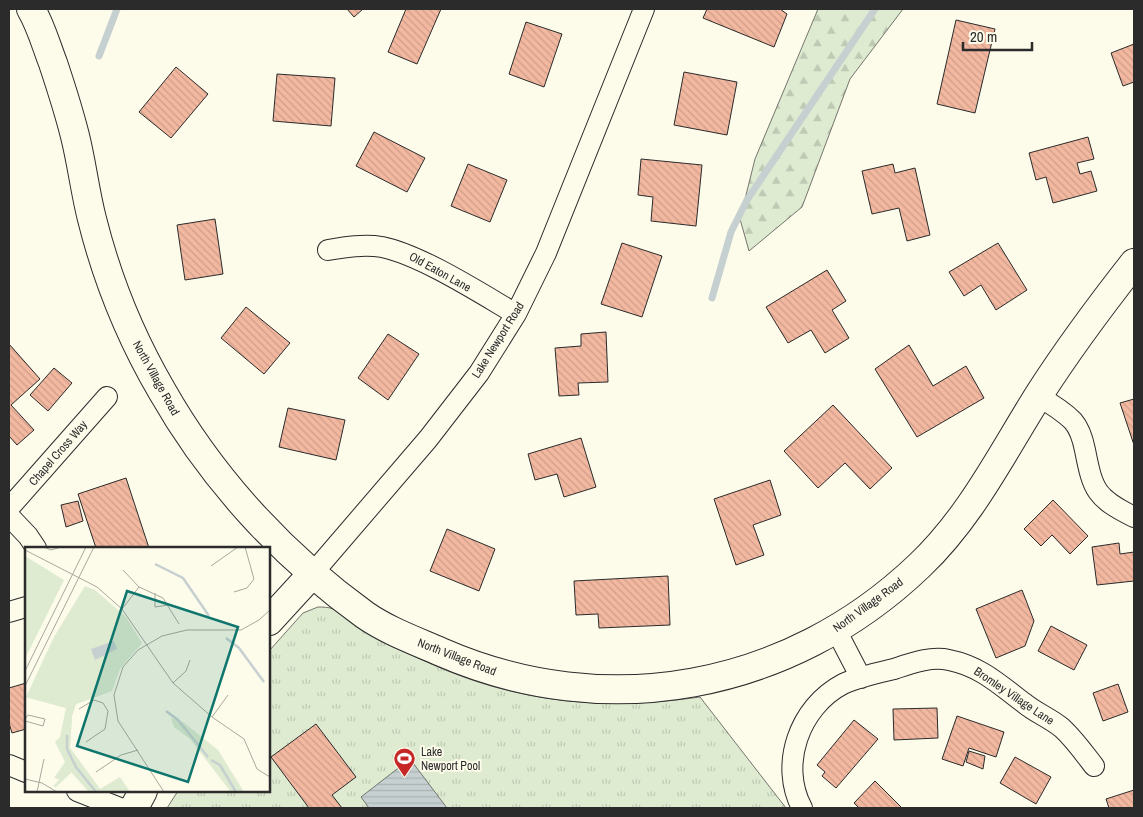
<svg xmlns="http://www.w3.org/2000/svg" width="1143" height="817" viewBox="0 0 1143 817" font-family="'Archivo Narrow',sans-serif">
	<defs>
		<pattern id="forest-firs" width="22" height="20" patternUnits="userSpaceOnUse" patternTransform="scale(1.25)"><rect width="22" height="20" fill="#deebd1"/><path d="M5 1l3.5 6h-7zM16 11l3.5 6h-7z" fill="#bfcab4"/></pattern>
		<pattern id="park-tufts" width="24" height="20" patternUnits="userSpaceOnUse" patternTransform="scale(1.25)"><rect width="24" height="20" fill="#deebd1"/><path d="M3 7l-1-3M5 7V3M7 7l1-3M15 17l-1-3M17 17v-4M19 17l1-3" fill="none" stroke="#bfcab4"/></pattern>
		<pattern id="water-rules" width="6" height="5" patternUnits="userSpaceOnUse" patternTransform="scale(1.25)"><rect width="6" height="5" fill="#c7d0d0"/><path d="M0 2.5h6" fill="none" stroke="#abb3b3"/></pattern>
		<pattern id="building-back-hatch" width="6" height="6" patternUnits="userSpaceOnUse" patternTransform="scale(1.25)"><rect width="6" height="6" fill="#f2b8a0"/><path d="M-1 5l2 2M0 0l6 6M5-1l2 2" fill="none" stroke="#d09e8a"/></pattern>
	</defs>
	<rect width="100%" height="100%" fill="#fdfbea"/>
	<path fill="url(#forest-firs)" stroke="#74746e" d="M818 9H903L850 79 802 207 749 251 740 219 755 159Z"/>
	<path fill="url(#park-tufts)" stroke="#74746e" d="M318 607C322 607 329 607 333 609 348 613 367 630 381 639 396 648 413 656 429 663 518 703 603 711 700 697L786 808H167L178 791H269V651L303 613Z"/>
	<path fill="url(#water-rules)" stroke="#74746e" d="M410 759 447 808H369L361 797Z"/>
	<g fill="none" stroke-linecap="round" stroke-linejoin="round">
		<path stroke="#c7d0d0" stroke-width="7" d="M99 56 117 9
			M712 298 731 232 747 200 875 9"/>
	</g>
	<path fill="url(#building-back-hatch)" stroke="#2b2b2b" d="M347 9H363L354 17Z
		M406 9H441L417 64 388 52Z
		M707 9H780L787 14 774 47 703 18Z
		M956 20 995 29 975 113 937 104Z
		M526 22 562 34 544 87 509 74Z
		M1134 44V82L1123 86 1111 53Z
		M176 67 208 94 171 138 139 112Z
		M684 72 737 82 727 135 674 125Z
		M277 74 335 78 331 126 273 121Z
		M374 132 425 158 407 192 356 166Z
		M1088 137 1094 159 1077 163 1080 174 1091 171 1097 191 1053 203 1046 177 1036 180 1029 153Z
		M641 159 702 165 696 226 651 221 653 197 638 195Z
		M468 164 507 180 490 222 451 206Z
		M893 164 895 173 915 168 930 235 907 241 899 208 872 214 862 171Z
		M215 219 223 274 185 280 177 225Z
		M622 243 662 256 642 317 601 304Z
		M998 243 1027 290 996 310 981 285 964 296 949 272Z
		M827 270 846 301 832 310 849 338 825 353 811 330 788 343 766 307Z
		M246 307 290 343 264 374 221 338Z
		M606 332 608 382 578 383 579 395 559 396 555 348 581 346V334Z
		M388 334 419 354 388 400 358 378Z
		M9 344 40 379 11 405 34 430 17 445 9 436Z
		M909 345 933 386 966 366 984 398 917 437 875 369Z
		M54 368 72 383 48 411 30 395Z
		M1134 399V445L1120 403Z
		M833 405 892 468 870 489 845 463 818 488 784 451Z
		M288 408 345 420 336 460 279 447Z
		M581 438 596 487 564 497 557 474 535 480 528 454Z
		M126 478 149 548H96L78 494Z
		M770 480 781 515 753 525 764 555 736 565 714 499Z
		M1053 500 1088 536 1070 554 1052 535 1041 546 1024 529Z
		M78 501 83 521 66 527 61 505Z
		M447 529 495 549 479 591 430 571Z
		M1119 543 1120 554 1134 552V581L1097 585 1092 547Z
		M668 576 670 625 599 628 598 614 576 615 574 581Z
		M1022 590 1034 621 1025 646 996 658 976 609Z
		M1051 626 1087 645 1074 670 1038 651Z
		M26 683V729L12 733 9 723V688Z
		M1118 684 1128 712 1103 721 1093 693Z
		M937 708 938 738 894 740 893 709Z
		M957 716 1004 732 996 757 969 748 963 766 942 759Z
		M854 720 878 739 836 788 822 776 825 772 817 765Z
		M316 724 356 777 332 795 342 808H309L271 757Z
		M969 751 985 756 983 769 966 762Z
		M1015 757 1051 777 1036 804 1000 783Z
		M875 781 902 808H859L854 803Z
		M1134 790V808H1109L1106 799Z"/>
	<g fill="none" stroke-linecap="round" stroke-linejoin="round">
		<defs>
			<path id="street" d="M328 250C346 247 364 244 382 247 421 255 480 293 516 314
				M1038 396C1050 403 1063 411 1073 421 1080 429 1083 440 1085 450 1093 491 1096 498 1134 517
				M9 508 107 397
				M9 516 28 536 36 548
				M313 573 428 439 479 373 516 314 546 253 644 9
				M9 612 26 607
				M836 630 861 678
				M9 765 26 772
				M77 791 120 808
				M802 808C779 765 799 707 843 684 858 677 877 673 894 669 912 663 931 656 949 660 980 666 1000 685 1024 703 1036 713 1050 718 1062 728 1074 739 1084 753 1094 766"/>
			<path id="secondary" d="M31 9C41 26 46 45 53 63 61 87 69 112 75 136 82 164 85 192 92 219 107 279 131 338 162 391 212 479 283 556 365 615 388 631 416 641 441 652 606 724 789 690 919 566 971 517 1002 453 1040 393 1069 348 1101 305 1134 263
				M269 621 313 573
				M134 808 143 791"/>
		</defs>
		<use href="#street" stroke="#2b2b2b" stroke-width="22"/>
		<use href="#secondary" stroke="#2b2b2b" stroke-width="30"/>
		<use href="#street" stroke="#fdfbea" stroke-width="20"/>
		<use href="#secondary" stroke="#fdfbea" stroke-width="28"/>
	</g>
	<defs>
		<symbol id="stadium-pin" viewBox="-11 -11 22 30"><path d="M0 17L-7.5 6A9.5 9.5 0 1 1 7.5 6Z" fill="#c62828" stroke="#fdfbea"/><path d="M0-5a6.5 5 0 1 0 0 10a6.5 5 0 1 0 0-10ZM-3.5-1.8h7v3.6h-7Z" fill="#fff"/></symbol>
	</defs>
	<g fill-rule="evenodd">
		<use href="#stadium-pin" x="392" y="746" width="25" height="34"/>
	</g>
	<g text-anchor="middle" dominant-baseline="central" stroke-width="4" stroke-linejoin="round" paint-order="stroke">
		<g font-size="12" fill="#2b2b2b" stroke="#fdfbea">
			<text transform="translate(440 272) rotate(29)">Old Eaton Lane</text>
			<text transform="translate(498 340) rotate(-58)">Lake Newport Road</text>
			<text transform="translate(156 378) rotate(61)">North Village Road</text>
			<text transform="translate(58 453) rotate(-49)">Chapel Cross Way</text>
			<text transform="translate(868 605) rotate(-36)">North Village Road</text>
			<text transform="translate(457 657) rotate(21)">North Village Road</text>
			<text transform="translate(1014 696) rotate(34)">Bromley Village Lane</text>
		</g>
		<g font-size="12" fill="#2b2b2b" stroke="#fdfbea" text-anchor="start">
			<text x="421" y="752">Lake<tspan x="421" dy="14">Newport Pool</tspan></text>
		</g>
	</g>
	<g transform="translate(25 547)">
		<rect width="245" height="245" fill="#fdfbea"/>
		<path d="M90 133 87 144 51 157 47 169 45 201 75 242 95 230 105 245H64L46 225 36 233 29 231 40 215 30 195 35 190 41 161 1 150ZM146 171 158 175 193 203 219 245H206L165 192 149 180Z" fill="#deebd1"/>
		<path d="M60 39 70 43 101 70 117 96 95 122 87 144 51 157 47 169 45 201 77 245H64L47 225 31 240 28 239 44 223 39 202 41 161 1 150 29 90Z" fill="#deebd1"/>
		<path d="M0 9 39 33 0 112ZM38 111 58 133 39 142 29 140 18 132Z" fill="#deebd1"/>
		<path d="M89 94 92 102 70 113 66 102Z" fill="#c7d0d0"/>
		<path fill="none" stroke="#c7d0d0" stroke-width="2.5" d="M130 17 158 31 184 69M201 91 214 101 239 135M141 164 153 173 183 210M42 188V202L51 220 71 245M186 213 195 218 211 245"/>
		<path fill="none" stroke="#a9a89e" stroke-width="1" d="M19 0 26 3 36 0M0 3 72 40 97 62 148 136 187 170 219 192 232 222 245 230M186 19 213 0M98 23 114 40 138 51 154 77M209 45 222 41 229 32 220 0M130 46V60L143 58M97 62 114 40M0 124 61 0M148 136 161 124 165 113M0 139 69 0M54 162 69 153 78 156 83 164 80 182 61 195M187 170 203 148M0 172 3 168 20 172 18 179 0 174M71 225 96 208 113 203M0 232 17 236 32 245M12 245 19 212M139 245 93 174 89 148 98 120 113 103 137 89 162 83H216L234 73 245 63"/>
		<path fill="#0f766e" fill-opacity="0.15" stroke="#0f766e" stroke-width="2.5" d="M102 44 213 80 163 235 52 199Z"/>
		<rect width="245" height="245" fill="none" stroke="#2b2b2b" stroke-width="2.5"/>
	</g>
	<rect width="1143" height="817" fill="none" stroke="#2b2b2b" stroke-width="20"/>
	<path d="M963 42v8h69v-8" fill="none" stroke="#2b2b2b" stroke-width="2.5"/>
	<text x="970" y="42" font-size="15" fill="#2b2b2b" stroke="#fdfbea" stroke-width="4" paint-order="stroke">20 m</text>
</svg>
